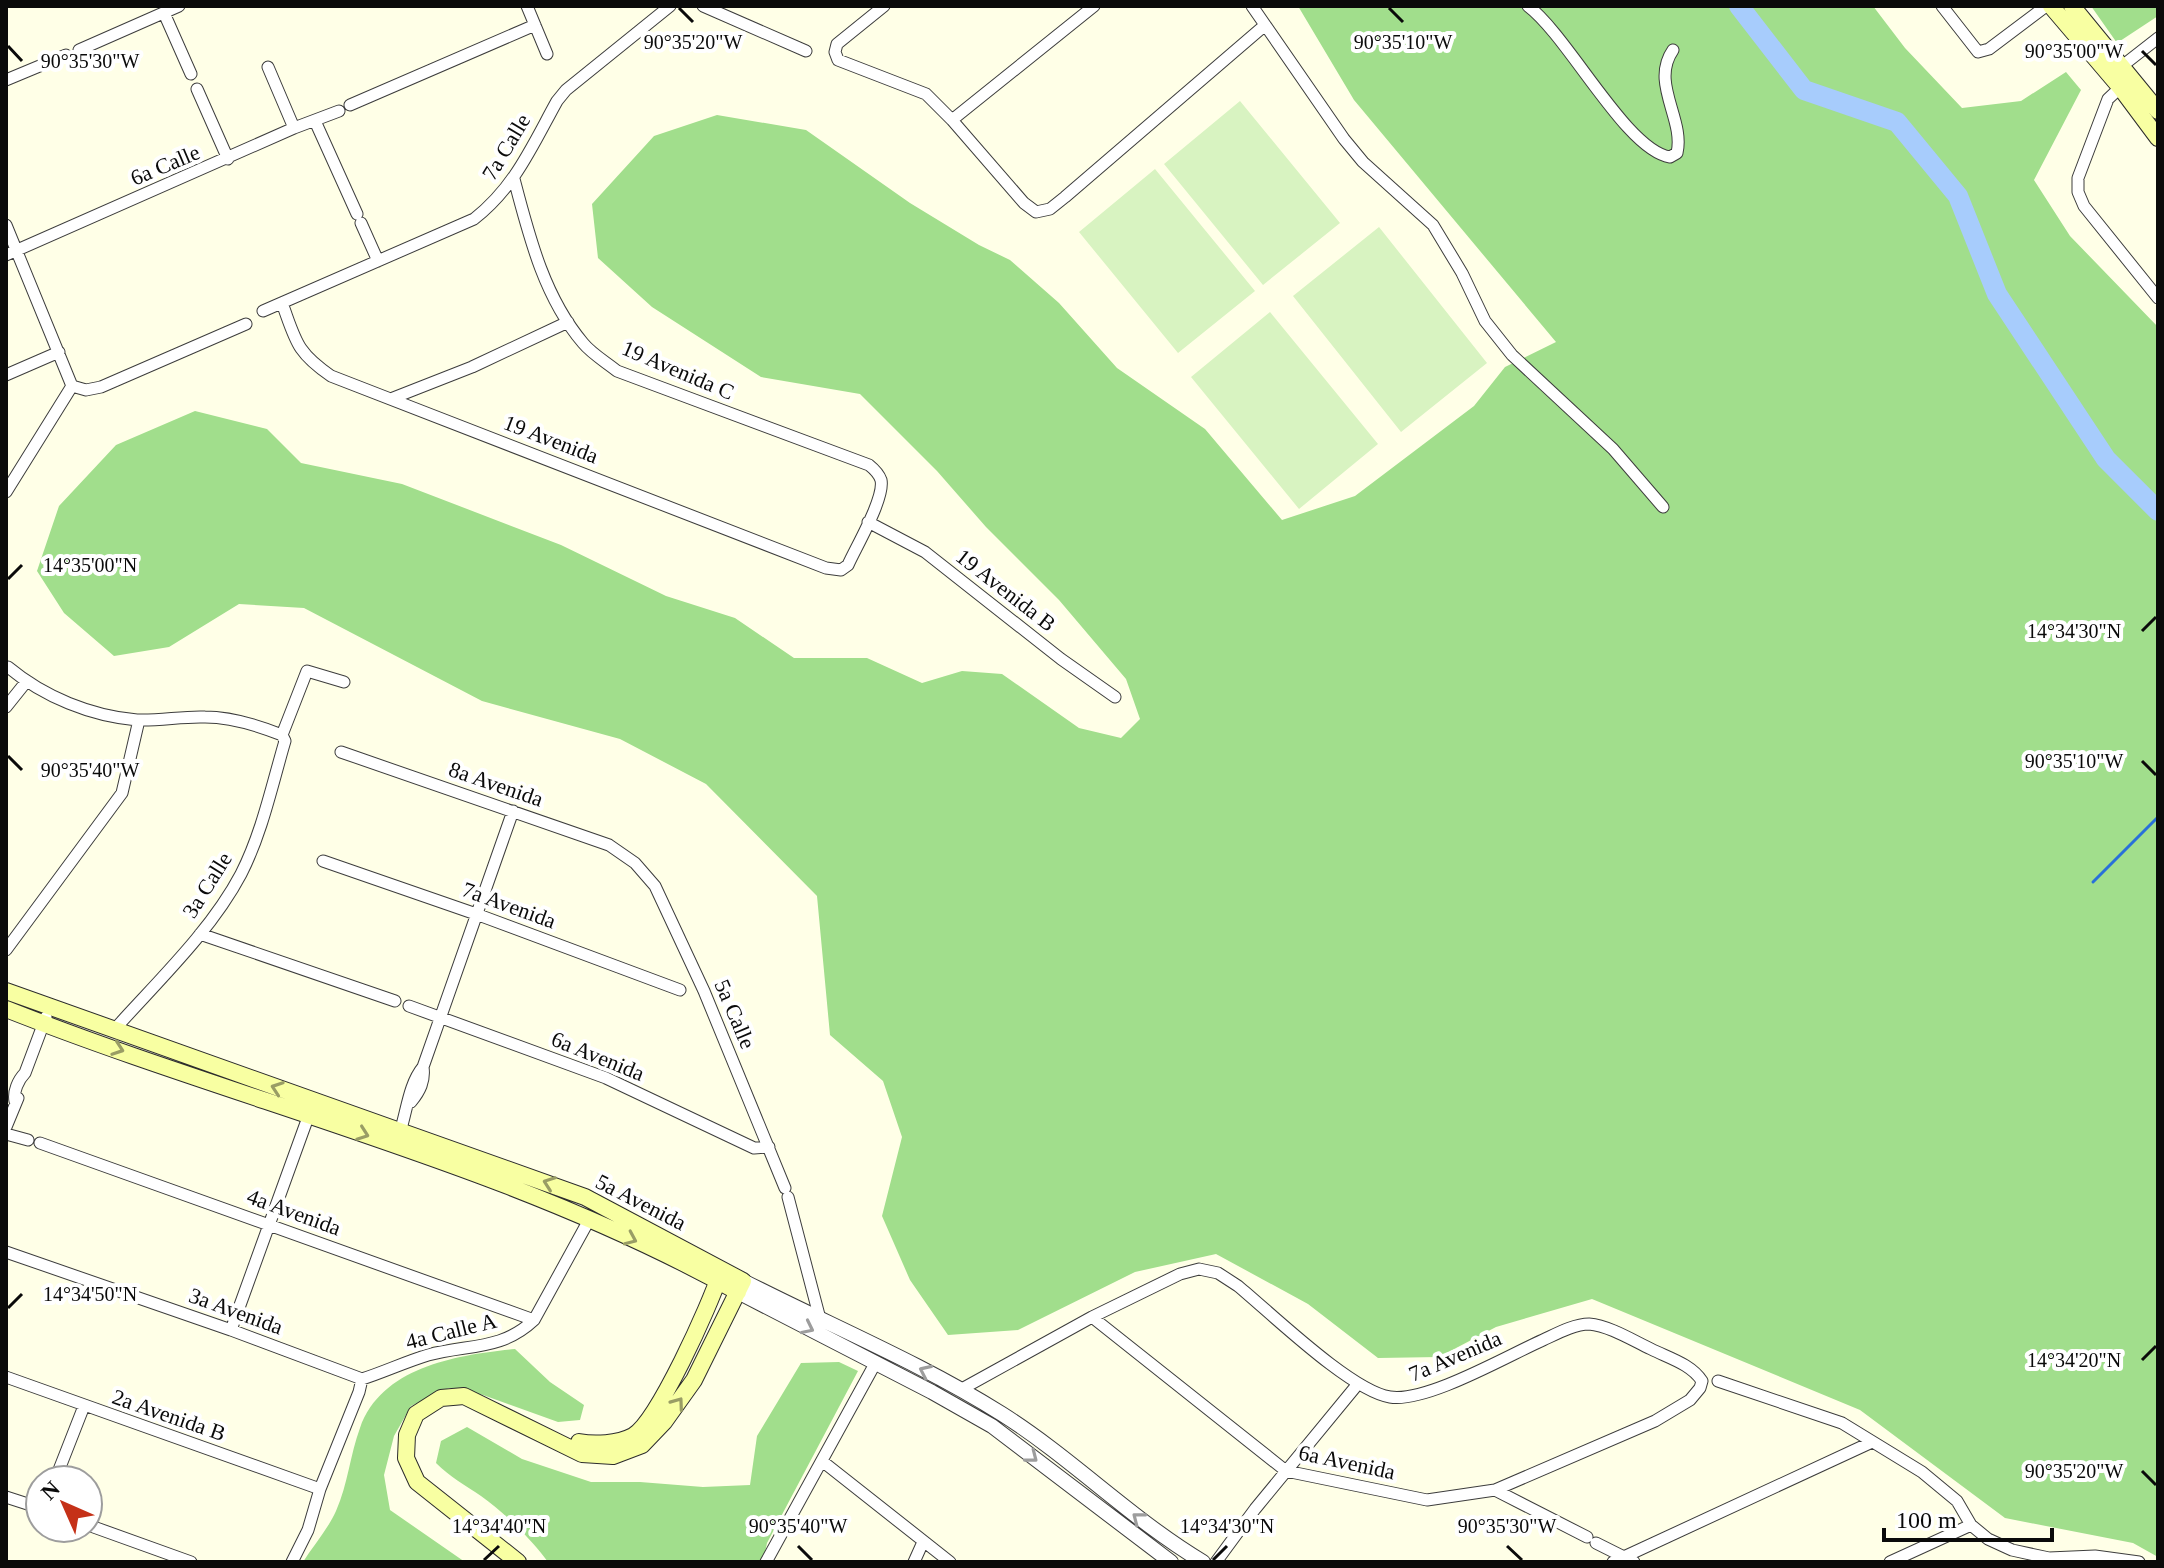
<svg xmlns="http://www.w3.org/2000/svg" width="2164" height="1568" viewBox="0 0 2164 1568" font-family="Georgia,serif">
	<rect width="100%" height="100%" fill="#ffffe7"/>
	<path fill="#a1de8c" d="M1298 6H1873L1905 48 1962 108 2021 101 2066 72 2081 90 2034 180 2070 236 2158 327V1557L2133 1543 2005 1518 1860 1410 1592 1299 1496 1327 1439 1357 1378 1358 1308 1304 1216 1254 1135 1272 1018 1330 948 1335 910 1280 882 1216 902 1137 883 1081 830 1035 817 896 706 784 620 739 482 701 304 608 239 604 169 647 114 656 64 613 37 571 59 506 116 445 195 411 267 429 301 463 402 484 561 545 666 596 735 618 794 658H867L922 683 962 671 1002 674 1079 728 1121 738 1140 719 1126 679 1059 600 986 527 937 471 860 394 761 377 652 307 598 258 592 204 654 136 717 115 806 130 910 203 979 245 1010 260 1059 303 1117 368 1205 429 1282 520 1355 496 1474 406 1505 367 1556 342 1354 100Z
		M2091 6H2158V16L2117 43Z
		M515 1349 550 1382 584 1405 580 1420 558 1422 483 1395 449 1388 411 1406 394 1436 384 1475 390 1510 465 1562H303C313 1546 328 1529 336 1511 348 1484 350 1455 360 1428 382 1366 458 1355 515 1349Z
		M839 1362 858 1371 767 1543 763 1562H548C532 1540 504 1512 481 1496 465 1485 450 1477 436 1463L441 1441 467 1427 522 1459 591 1482H640L703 1487 750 1485 757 1436 801 1363Z"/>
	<path fill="#d8f3c1" d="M1240 101 1340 223 1263 285 1164 164Z
		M1155 169 1255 291 1178 353 1079 232Z
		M1379 227 1487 363 1401 432 1293 296Z
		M1270 312 1378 444 1299 509 1191 377Z"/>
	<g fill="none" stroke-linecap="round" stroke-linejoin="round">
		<path stroke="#2870d9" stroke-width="3" d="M2093 882 2158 817"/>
		<path stroke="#a7ccfc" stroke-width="20" d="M1739 6 1804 90 1897 122 1958 196 1997 294 2106 459 2158 511"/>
		<defs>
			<path id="minor" d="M527 6 547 54
				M703 6 806 51
				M884 6 837 44 835 52 838 60 926 94 952 120 1024 203 1036 212 1050 209 1065 197 1264 26
				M1252 6 1344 139 1363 162 1433 225 1462 273 1485 321 1512 355 1613 449 1663 507
				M1528 6C1569 37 1626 150 1670 157L1677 153C1685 119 1650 83 1673 50
				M1942 6 1978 52 1989 49 2046 6
				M164 13 191 74
				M79 50 179 6
				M268 67 294 128
				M2117 70 2158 38
				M6 80 66 55
				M2125 83 2108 99 2078 178V192L2084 206 2158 298
				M197 89 228 159
				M350 105 535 25
				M952 120 1094 6
				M315 121 357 214
				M361 223 378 261
				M6 225 72 386
				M6 255 294 128 339 111
				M282 303C296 341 296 352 331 376L826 568 841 570 848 565C856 547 885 498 881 480 879 474 874 469 869 465L617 371C606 362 592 354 583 343 544 297 529 236 514 179
				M263 311 474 219C515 187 532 146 557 101L566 90 670 6
				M6 375 59 352
				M72 386 86 390 101 387 246 324
				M393 398 472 367 568 322
				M6 492 72 386
				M868 522 925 552 1061 659 1115 697
				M8 667C44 697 91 716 137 720 160 721 183 716 205 717 232 717 257 725 282 735
				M6 707 26 682
				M341 752 609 845 635 863 655 886 704 991 785 1188
				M323 861 476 914 680 990
				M200 934 395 1001
				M6 950 122 793 139 720
				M409 1006 606 1078 754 1148 769 1147
				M114 1030C157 982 211 931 241 874 262 833 272 785 285 741L282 735 307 671 344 682
				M15 1101C13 1092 18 1080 25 1073L46 1017
				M411 1102C420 1091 425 1081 423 1067
				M6 1127 18 1098
				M400 1132C407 1110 409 1084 423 1067L513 811
				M6 1134 28 1140
				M40 1143 534 1320
				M788 1197 820 1319
				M6 1252 231 1330 362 1379
				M1092 1317 1286 1471 1427 1500 1495 1490 1587 1537
				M231 1330 311 1109
				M6 1377 320 1489
				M1718 1381 1842 1423 1922 1472 1957 1501 1971 1525 1988 1539 2012 1550 2049 1558 2095 1556 2139 1562
				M960 1390 1092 1317 1180 1274 1199 1269 1218 1273 1238 1286C1272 1314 1351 1391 1390 1397 1426 1403 1507 1356 1543 1340 1556 1334 1574 1324 1589 1324 1610 1326 1632 1340 1651 1349 1669 1358 1691 1364 1702 1381L1700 1388 1690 1400 1655 1421 1495 1490
				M822 1461 950 1562
				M55 1480 84 1406
				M6 1497 40 1508
				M88 1525 191 1562
				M1596 1543 1634 1562
				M292 1562 308 1530 320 1489 359 1392 362 1379C384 1372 405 1362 428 1355 468 1344 501 1351 534 1320L589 1220
				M766 1562 876 1362
				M914 1562 923 1542
				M1216 1562 1255 1509 1357 1385
				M1613 1562 1872 1442
				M1890 1562 1971 1525"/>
			<path id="tertiary" d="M743 1281C829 1325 921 1363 1002 1414 1073 1459 1131 1519 1203 1562
				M738 1292 932 1392 992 1426 1171 1562"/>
			<path id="secondary" d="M2051 6 2120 87 2158 138
				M2072 6 2158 111
				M6 991 585 1197 743 1281 694 1380 664 1422 642 1445 613 1456 582 1454 464 1396 441 1398 416 1414 407 1435 406 1458 417 1482 518 1562
				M6 1009C249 1105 509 1164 738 1292
				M579 1442C594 1445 618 1444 633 1436 658 1421 710 1305 720 1274"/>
		</defs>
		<use href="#minor" stroke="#3d3d3d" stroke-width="13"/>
		<use href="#tertiary" stroke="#3d3d3d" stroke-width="16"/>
		<use href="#secondary" stroke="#2c2c2c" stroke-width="18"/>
		<use href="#minor" stroke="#fff" stroke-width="11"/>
		<use href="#tertiary" stroke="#fff" stroke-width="14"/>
		<use href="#secondary" stroke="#f8ffa2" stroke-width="16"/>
	</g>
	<defs><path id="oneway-chevron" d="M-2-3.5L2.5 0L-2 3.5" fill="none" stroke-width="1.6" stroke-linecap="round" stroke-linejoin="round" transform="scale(2)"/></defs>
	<g stroke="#999d65">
		<use href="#oneway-chevron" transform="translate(118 1049) rotate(19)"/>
		<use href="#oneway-chevron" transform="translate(277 1088) rotate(-161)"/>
		<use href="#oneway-chevron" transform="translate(363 1134) rotate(20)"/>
		<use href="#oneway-chevron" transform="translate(549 1183) rotate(-160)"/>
		<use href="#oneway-chevron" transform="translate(631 1239) rotate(24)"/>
		<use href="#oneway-chevron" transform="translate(678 1403) rotate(-54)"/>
	</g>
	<g stroke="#9d9d9d">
		<use href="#oneway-chevron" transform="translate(808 1328) rotate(26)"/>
		<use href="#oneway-chevron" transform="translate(925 1371) rotate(-155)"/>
		<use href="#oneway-chevron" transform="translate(1032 1457) rotate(38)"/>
		<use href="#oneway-chevron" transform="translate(1138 1518) rotate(-142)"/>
	</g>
	<path fill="none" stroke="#0a0a0a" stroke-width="3" d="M679 8 693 22M1389 8 1403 22M8 46 22 61M2142 51 2156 65M8 579 22 565M2142 631 2156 617M8 756 22 770M2142 761 2156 775M8 1308 22 1294M2142 1360 2156 1346M2142 1471 2156 1485M798 1546 812 1560M1507 1546 1522 1560M484 1560 499 1546M1213 1560 1227 1546"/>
	<g text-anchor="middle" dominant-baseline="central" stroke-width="8" stroke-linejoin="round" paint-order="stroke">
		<g font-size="22" fill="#0a0a0a" stroke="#fff">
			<text transform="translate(506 147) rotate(-59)">7a Calle</text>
			<text transform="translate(165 165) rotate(-23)">6a Calle</text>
			<text transform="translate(678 370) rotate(23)">19 Avenida C</text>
			<text transform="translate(551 439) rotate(21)">19 Avenida</text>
			<text transform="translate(1006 590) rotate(38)">19 Avenida B</text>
			<text transform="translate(496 784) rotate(19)">8a Avenida</text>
			<text transform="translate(207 885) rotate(-58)">3a Calle</text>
			<text transform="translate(509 905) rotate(20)">7a Avenida</text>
			<text transform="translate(735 1014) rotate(67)">5a Calle</text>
			<text transform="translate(598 1056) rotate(22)">6a Avenida</text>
			<text transform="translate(641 1202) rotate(27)">5a Avenida</text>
			<text transform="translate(294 1212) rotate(20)">4a Avenida</text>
			<text transform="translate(236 1311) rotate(20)">3a Avenida</text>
			<text transform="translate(451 1331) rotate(-14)">4a Calle A</text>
			<text transform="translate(1455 1356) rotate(-23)">7a Avenida</text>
			<text transform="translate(169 1415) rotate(19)">2a Avenida B</text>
			<text transform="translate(1347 1462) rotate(12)">6a Avenida</text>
		</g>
	</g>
	<g font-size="20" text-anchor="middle" fill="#0a0a0a" stroke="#fff" stroke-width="8" stroke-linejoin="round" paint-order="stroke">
		<text x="693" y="49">90°35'20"W</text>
		<text x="1403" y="49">90°35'10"W</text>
		<text x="2074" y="58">90°35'00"W</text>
		<text x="90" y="68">90°35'30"W</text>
		<text x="90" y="572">14°35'00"N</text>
		<text x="2074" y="638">14°34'30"N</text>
		<text x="2074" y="768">90°35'10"W</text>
		<text x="90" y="777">90°35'40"W</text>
		<text x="90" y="1301">14°34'50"N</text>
		<text x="2074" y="1367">14°34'20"N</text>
		<text x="2074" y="1478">90°35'20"W</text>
		<text x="499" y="1533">14°34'40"N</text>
		<text x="1227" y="1533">14°34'30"N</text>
		<text x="798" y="1533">90°35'40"W</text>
		<text x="1507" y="1533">90°35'30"W</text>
	</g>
	<rect width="2164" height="1568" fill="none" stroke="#0a0a0a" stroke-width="16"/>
	<g transform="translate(64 1504) rotate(315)"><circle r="38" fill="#ffffff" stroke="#9d9d9d" stroke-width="2"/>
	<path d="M0-6L14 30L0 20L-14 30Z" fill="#c53118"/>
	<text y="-12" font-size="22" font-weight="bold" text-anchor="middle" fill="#0a0a0a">N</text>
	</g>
	<path d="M1884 1528v12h168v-12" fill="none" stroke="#0a0a0a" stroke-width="4"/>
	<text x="1896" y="1528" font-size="24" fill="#0a0a0a" stroke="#ffffff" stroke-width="6" paint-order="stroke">100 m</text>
</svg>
